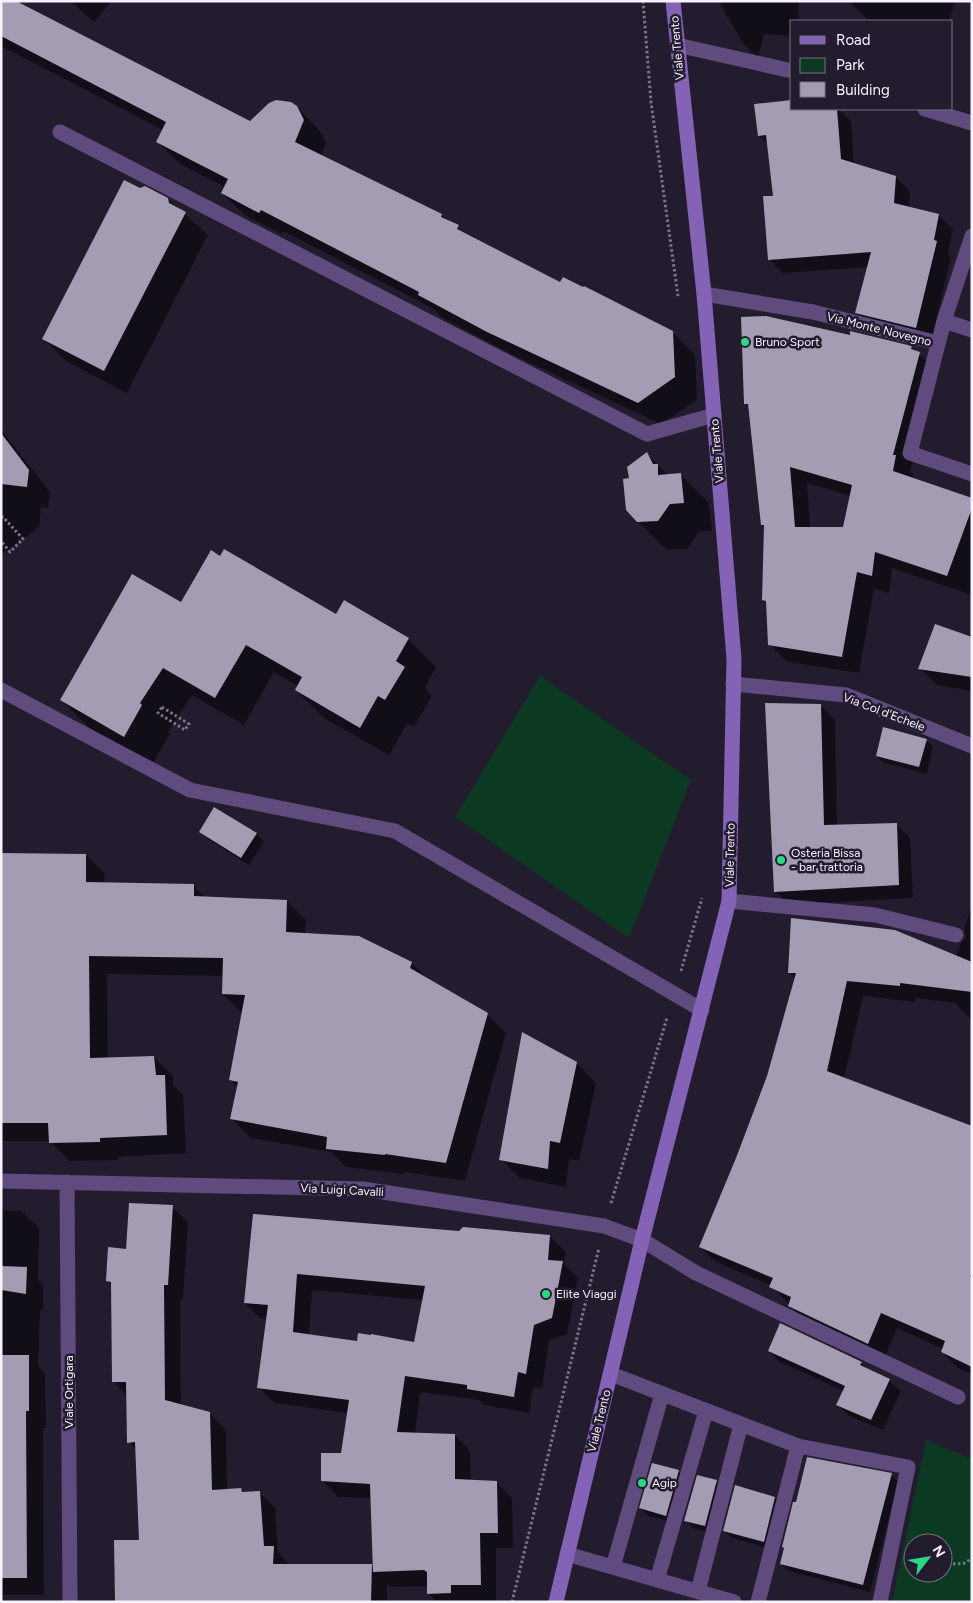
<svg xmlns="http://www.w3.org/2000/svg" width="973" height="1603" viewBox="0 0 973 1603" font-family="Figtree,sans-serif">
	<rect width="100%" height="100%" fill="#221c2e"/>
	<path fill="#0c3921" fill-rule="evenodd" d="M540 676 691 780 629 938 455 817Z
		M926 1440 972 1459V1602H892ZM913 1543H943V1573H913Z"/>
	<path fill="#0007" fill-rule="evenodd" d="M1 1 250 122 297 107 319 130 326 143 321 156 441 215 468 237 560 284 672 332 695 355 697 400 661 424 511 354 441 317 434 309 283 231 282 234 245 215 222 193 225 187 180 164 158 142 163 130 1 46Z
		M70 1H111L94 22Z
		M722 1H799L798 21H792V36L764 34 758 58 743 43 721 6Z
		M853 1H955L949 21H869L852 4Z
		M792 109H838L851 121 854 164 896 177 910 192 909 208 938 215 953 229 948 254 951 257 931 342 871 327 857 312 868 267 783 273 769 259 774 197 769 145 759 136Z
		M168 199 208 235 127 393 66 361 44 339Z
		M850 336 911 347 937 370 910 472 913 474 912 479 972 500V595L892 568 889 593 874 589 859 673 787 662 770 644 768 603 764 599 766 528 762 525 749 408 746 404ZM807 483 851 496 844 528H810Z
		M1 430 50 492 48 508 41 507 39 527 1 555Z
		M647 454 669 476 680 474 709 503 712 531 699 532 687 549 667 550 638 522Z
		M181 603 336 616 408 639 436 667 425 688 432 696 414 727 407 724 389 755 324 718 296 690 298 686 274 672 244 725 192 695 168 732 170 734 152 764 90 728 61 700Z
		M972 630V691L937 685 920 668 969 638Z
		M821 706 835 720 837 826 896 824 910 838 913 898 789 905 775 891Z
		M926 740 933 747 927 774 884 763 877 756Z
		M201 832 256 834 264 841 249 865 208 839Z
		M1 854 86 855 105 874 104 883 193 885 206 898 287 901 306 920 305 934 358 937 412 963 428 979 487 1014 506 1033 465 1181 404 1172 403 1174 346 1167 331 1152 251 1138 232 1119 238 1087 231 1080 242 1013 223 994 224 976 107 974 108 1059 154 1057 173 1076V1085L183 1095 186 1153 118 1157V1160L69 1161 50 1141H1Z
		M972 904V1021L955 1003 915 998V1002L863 996 844 1079 972 1128V1374L958 1368 942 1352 943 1349 897 1328 884 1359 805 1321 771 1285 716 1262 700 1247 737 1159 769 1076 796 979 789 972 956 957 960 945 966 938 964 929Z
		M548 1046 577 1063 596 1083 579 1161 569 1159 566 1187 520 1178 501 1159Z
		M172 1207 188 1222 183 1300H180L181 1406 210 1414 226 1430 227 1490 241 1489 245 1493 259 1492 275 1508 278 1552 289 1565H371L374 1569 372 1498 338 1497 323 1481 343 1455 348 1413 274 1403 258 1387 268 1319H261L245 1303 254 1215 459 1232 550 1237 566 1252 564 1264 578 1278 567 1334 549 1340 542 1389 533 1387 529 1413 484 1405 479 1400 420 1392 415 1434 455 1435 470 1451 471 1481 496 1482 512 1498 513 1548H496V1601L437 1602 428 1593V1586L390 1587 387 1584V1602H116L140 1541 137 1451 129 1442 127 1396 113 1381 112 1286 108 1281 127 1250ZM312 1290 423 1300 415 1343 358 1342 309 1335Z
		M1 1210 21 1211 39 1228 38 1280 43 1285V1311L40 1310 38 1366 45 1373 46 1428H43L44 1595H1Z
		M769 1351 861 1363 868 1370 889 1380 901 1391 883 1430 849 1416 838 1405 844 1391 780 1362Z
		M678 1471 686 1479 673 1522 648 1516 641 1508Z
		M891 1475 898 1482 870 1592 789 1571 781 1564Z
		M716 1482 724 1489 712 1533 693 1528 685 1520Z
		M775 1498 782 1505 771 1549 732 1538 724 1531Z"/>
	<path fill="#a49cb3" fill-rule="evenodd" d="M1 1H16L250 121 269 103 276 100 291 102 297 106 304 120 295 142 442 214 441 217 459 225 457 229 560 282 563 277 583 287 584 286 673 331 675 377 638 403 487 332 418 295 419 292 261 210 259 213 221 193 228 179 156 142 166 122 1 36Z
		M792 100V109H837L841 159 896 176 894 203 939 214 934 240 937 241 916 328 855 313 871 252 768 260 763 196H773L766 135 758 136 754 104Z
		M124 180 140 188 145 186 168 198 169 203 186 212 104 371 42 339Z
		M766 316 850 335V331L912 346 911 349 920 352 893 455H896L893 471 972 498V508L947 576 875 552 872 576 857 572 842 657 768 645 766 601 762 600 764 525H761L748 404H744L741 317ZM790 467 852 485 843 527H795Z
		M1 433 29 470 27 487 1 484Z
		M647 452 653 464H658V475L681 473 684 503 670 504 658 521 637 522 626 510 623 479 629 478 627 467Z
		M224 549 336 614 344 600 409 638 396 661 405 667 385 700 378 696 360 728 295 690 302 677 246 645 215 698 163 668 140 703 142 705 124 737 60 700 132 574 181 602 211 550 220 556Z
		M935 624 972 637V677L918 669Z
		M765 703 821 704 824 825 897 823 899 885 774 892Z
		M883 727 927 739 919 767 876 756Z
		M214 807 257 833 241 858 199 832Z
		M1 853 86 854V882L194 884V896L287 900 286 932 359 936 412 962 410 968 488 1013 446 1163 385 1154V1155L326 1149 327 1137 230 1119 238 1082 229 1080 245 995 222 994 223 958 89 956 90 1058 154 1056 156 1075H165L167 1135 100 1138V1142L49 1143 48 1123H1Z
		M791 918 895 930 972 962V992L900 983V986L847 981 827 1071 972 1126V1272L970 1277H972V1367L941 1352 945 1341 881 1313 868 1344 788 1306 791 1297 769 1287 773 1278 699 1247 736 1158 767 1076 796 973H788Z
		M522 1032 577 1062 560 1143 550 1141 548 1169 499 1160Z
		M129 1203 173 1205 168 1285H164L165 1400 210 1412 212 1490 241 1488 242 1492 260 1491 264 1546H274L273 1564H372L371 1602H115L114 1540H139L135 1442 127 1443 126 1382H112L111 1282 106 1281 108 1247 126 1249Z
		M253 1214 459 1231 463 1227 550 1235 548 1260 563 1261 552 1318 534 1325 526 1374 518 1372 514 1397 467 1389V1385L405 1376 397 1432 455 1434V1479L497 1481 498 1533H480L481 1585H451V1593L427 1594V1572L424 1570 373 1572 370 1484 321 1481V1453H341L349 1400 257 1388 268 1305 244 1303ZM297 1274 425 1286 414 1342 371 1334V1335L358 1333 357 1341 293 1332Z
		M1 1266 27 1267 26 1294 1 1290Z
		M780 1323 862 1362 860 1365 890 1379 871 1420 836 1405 845 1386 768 1351Z
		M1 1355H29V1411H26L27 1578H1Z
		M807 1457 892 1473 863 1585 780 1564 784 1548 782 1547 793 1502H796Z
		M652 1463 679 1470 666 1516 639 1508Z
		M697 1475 717 1480 705 1526 684 1521Z
		M735 1485 775 1497 764 1542 723 1531Z"/>
	<g fill="none" stroke-linecap="round" stroke-linejoin="round">
		<path stroke="#7b7585" stroke-width="3" stroke-dasharray="2.5 2.5" stroke-linecap="butt" d="M643 1 651 102 678 296
			M1 518 3 517 23 539 10 552 1 541
			M162 707 189 724 185 730 158 713Z
			M681 971 702 898
			M611 1203 667 1018
			M943 1565 965 1563 972 1558
			M512 1602 599 1248"/>
		<path stroke="#604b7f" stroke-width="15" d="M611 1374 798 1446 758 1602
			M798 1446 908 1467 880 1602
			M567 1554 734 1602
			M613 1567 662 1394
			M657 1580 706 1411
			M698 1591 741 1424"/>
		<path stroke="#604b7f" stroke-width="15" d="M677 45 792 71
			M925 109 972 123
			M60 132 647 434 714 415
			M972 236 944 321 910 453 972 474
			M704 294 813 312 938 343
			M944 321 972 330
			M733 684 846 695 972 746
			M1 690 190 790 395 831 702 1010
			M729 901 875 915 956 935
			M1 1181 363 1189 604 1226 642 1240 696 1273 958 1397
			M67 1182 70 1602"/>
		<path stroke="#8462b5" stroke-width="15" d="M556 1602 642 1240 729 901 734 659 704 294 673 1"/>
	</g>
	<g fill="#2cd884" stroke="#221c2e" stroke-width="2">
		<circle cx="745" cy="342" r="5"/>
		<circle cx="781" cy="860" r="5"/>
		<circle cx="546" cy="1294" r="5"/>
		<circle cx="642" cy="1483" r="5"/>
	</g>
	<g text-anchor="middle" dominant-baseline="central" stroke-width="5" stroke-linejoin="round" paint-order="stroke">
		<g font-size="12" fill="#f6f2fe" stroke="#221c2e">
			<text transform="translate(677 48) rotate(-95)">Viale Trento</text>
			<text transform="translate(879 329) rotate(14)">Via Monte Novegno</text>
			<text transform="translate(717 451) rotate(-95)">Viale Trento</text>
			<text transform="translate(884 712) rotate(21)">Via Col d'Echele</text>
			<text transform="translate(730 855) rotate(-89)">Viale Trento</text>
			<text transform="translate(342 1190) rotate(3)">Via Luigi Cavalli</text>
			<text transform="translate(69 1392) rotate(-90)">Viale Ortigara</text>
			<text transform="translate(599 1421) rotate(-76)">Viale Trento</text>
		</g>
		<g font-size="12" fill="#f6f2fe" stroke="#221c2e" text-anchor="start">
			<text x="755" y="342">Bruno Sport</text>
			<text x="791" y="853">Osteria Bissa<tspan x="791" dy="14">- bar trattoria</tspan></text>
			<text x="556" y="1294">Elite Viaggi</text>
			<text x="652" y="1483">Agip</text>
		</g>
	</g>
	<rect width="973" height="1603" fill="none" stroke="#f6f2fe" stroke-width="5"/>
	<rect x="790" y="20" width="162" height="90" fill="#221c2e" stroke="#777281"/>
	<rect x="800" y="36" width="25" height="8" fill="#8462b5" stroke="#777281"/>
	<text x="836" y="45" font-size="15" fill="#f6f2fe">Road</text>
	<rect x="800" y="58" width="25" height="15" fill="#0c3921" stroke="#777281"/>
	<text x="836" y="70" font-size="15" fill="#f6f2fe">Park</text>
	<rect x="800" y="82" width="25" height="15" fill="#a49cb3" stroke="#777281"/>
	<text x="836" y="95" font-size="15" fill="#f6f2fe">Building</text>
	<g transform="translate(928 1558) rotate(59)"><circle r="24" fill="#221c2e" stroke="#777281"/>
	<path d="M0-4L9 19L0 12L-9 19Z" fill="#2cd884"/>
	<text y="-8" font-size="14" font-weight="bold" text-anchor="middle" fill="#f6f2fe">N</text>
	</g>
</svg>
